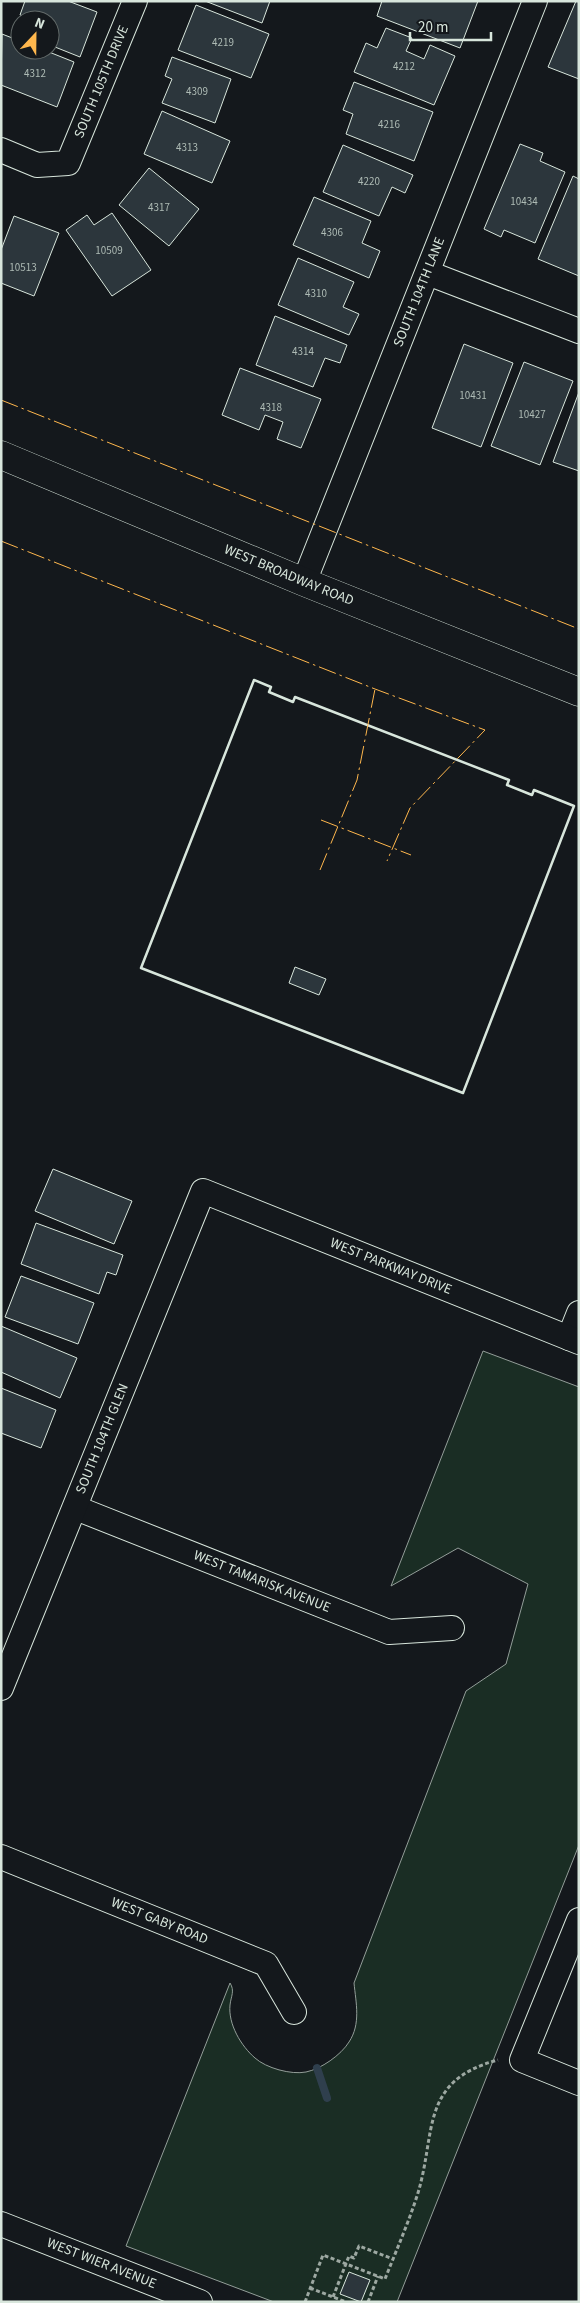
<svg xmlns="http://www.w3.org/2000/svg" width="580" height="2303" viewBox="0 0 580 2303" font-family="'Source Sans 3',sans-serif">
	<rect width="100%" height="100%" fill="#14181c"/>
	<path fill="#1a2d24" stroke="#939e99" d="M483 1351 579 1387V1845L397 2302H274L126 2246 230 1983C235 1991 231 1996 230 2005 228 2024 241 2046 255 2058 266 2068 291 2075 306 2072 321 2069 341 2055 349 2042 361 2024 356 2003 354 1983L466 1691 506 1664 528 1584 458 1548 391 1586Z"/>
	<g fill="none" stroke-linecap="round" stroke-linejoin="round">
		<path stroke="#2f3f4d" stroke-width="8" d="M317 2068 327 2098"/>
	</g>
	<path fill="#2c363c" stroke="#d8e6dc" d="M25 1H68L97 12 80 57 50 45V20H31L20 15Z
		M205 1H270L262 23Z
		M382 1H478L460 48 377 16Z
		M576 1H579V79L548 67Z
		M196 5 269 34 251 78 178 50Z
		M386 28 412 38 406 51 424 59 430 45 455 56 434 105 354 72 366 43 377 48Z
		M2 34 20 41V50H44L74 62 57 107 1 85Z
		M172 57 231 79 215 123 162 103 172 79 165 76Z
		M354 82 433 112 414 161 346 134 353 114 343 110Z
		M162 111 230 141 212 183 144 154Z
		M520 144 543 153 540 161 565 172 535 243 504 230 501 237 484 229Z
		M343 145 413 175 405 193 392 187 379 216 323 192Z
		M149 168 199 209 169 246 119 205Z
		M573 176 579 179V276L538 259Z
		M314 197 371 221 362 243 380 251 369 278 293 245Z
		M112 213 151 270 112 296 66 230 87 215 94 225Z
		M14 216 59 233 34 296 1 283V250Z
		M298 258 354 282 343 307 359 314 349 335 278 305Z
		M275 316 347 345 340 363 325 358 313 387 256 365Z
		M464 344 513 363 481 447 432 428Z
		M524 362 573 381 540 465 491 446Z
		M240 368 321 399 301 448 277 439 283 422 265 415 259 430 222 415Z
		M579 392V471L553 462Z
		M295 967 326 979 319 995 289 983Z
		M53 1169 132 1201 114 1244 35 1211Z
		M36 1223 123 1255 116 1275 107 1272 99 1294 21 1264Z
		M21 1276 94 1303 78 1344 5 1317Z
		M1 1326 77 1358 60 1398 1 1372Z
		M1 1388 56 1410 41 1448 1 1433Z
		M349 2272 370 2280 361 2302 340 2294Z"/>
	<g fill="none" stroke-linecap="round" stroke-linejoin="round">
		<defs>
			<g id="street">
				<path id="s1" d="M1 150 37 165 68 163 135 1"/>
				<path d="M428 273 579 331"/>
				<path id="s2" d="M304 582 535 1"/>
				<path d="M569 1338 579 1313"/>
				<path id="s3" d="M76 1508 389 1632 452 1628"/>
				<path id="s4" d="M1 1688 203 1191 579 1342"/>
				<path id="s5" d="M1 1857 266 1964 294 2012"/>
				<path d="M579 1920 522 2060 579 2083"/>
				<path id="s6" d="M1 2224 200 2302"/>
			</g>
			<g id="secondary">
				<path id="s7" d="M1 455 304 582 579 692"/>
			</g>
		</defs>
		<use href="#street" stroke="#d8e6dc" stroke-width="26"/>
		<use href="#secondary" stroke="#d8e6dc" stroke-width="29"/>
		<path stroke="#9da8a2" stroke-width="3" stroke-dasharray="4 2.5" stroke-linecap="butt" d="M310 2288 346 2302
			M333 2297 349 2256 354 2258 359 2246 393 2259
			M305 2302 323 2255 385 2279C396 2251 408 2224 417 2196 437 2134 418 2081 498 2060
			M368 2302 378 2276"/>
		<use href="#street" stroke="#14181c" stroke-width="24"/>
		<use href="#secondary" stroke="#14181c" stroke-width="28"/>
		<path stroke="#d8e6dc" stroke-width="2.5" d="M254 680 271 687 269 692 293 702 295 697 509 780 507 785 532 795 534 790 574 806 463 1093 141 968Z"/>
		<path stroke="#ffb74d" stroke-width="1" stroke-dasharray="18 4 2.5 4" stroke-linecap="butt" d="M1 400 579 629
			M1 541 375 689 485 730 410 808 387 861
			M321 820 411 855
			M320 870 357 780 375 689"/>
	</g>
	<g text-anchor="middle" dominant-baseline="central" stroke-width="4" stroke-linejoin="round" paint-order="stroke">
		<g font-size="11" fill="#adbab4">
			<text x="223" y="42">4219</text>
			<text x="404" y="66">4212</text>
			<text x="35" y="73">4312</text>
			<text x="197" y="91">4309</text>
			<text x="389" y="124">4216</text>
			<text x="187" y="147">4313</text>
			<text x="369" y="181">4220</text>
			<text x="524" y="201">10434</text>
			<text x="159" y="207">4317</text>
			<text x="332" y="232">4306</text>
			<text x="109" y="250">10509</text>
			<text x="23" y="267">10513</text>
			<text x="316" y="293">4310</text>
			<text x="303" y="351">4314</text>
			<text x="473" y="395">10431</text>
			<text x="271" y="407">4318</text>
			<text x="532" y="414">10427</text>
		</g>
		<g font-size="14" fill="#d8e6dc" stroke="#14181c">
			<text stroke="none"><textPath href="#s1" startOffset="158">SOUTH 105TH DRIVE</textPath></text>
			<text stroke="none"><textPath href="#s2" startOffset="312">SOUTH 104TH LANE</textPath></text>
			<text stroke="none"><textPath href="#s7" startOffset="312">WEST BROADWAY ROAD</textPath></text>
			<text stroke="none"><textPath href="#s4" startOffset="739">WEST PARKWAY DRIVE</textPath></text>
			<text stroke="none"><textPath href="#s4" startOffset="269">SOUTH 104TH GLEN</textPath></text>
			<text stroke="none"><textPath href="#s3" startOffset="200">WEST TAMARISK AVENUE</textPath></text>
			<text stroke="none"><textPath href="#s5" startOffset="171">WEST GABY ROAD</textPath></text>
			<text stroke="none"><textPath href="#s6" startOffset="108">WEST WIER AVENUE</textPath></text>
		</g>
	</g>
	<rect width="580" height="2303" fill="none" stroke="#d8e6dc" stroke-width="5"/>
	<g transform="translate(35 35) rotate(22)"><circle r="24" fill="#14181c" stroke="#626a69"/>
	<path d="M0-4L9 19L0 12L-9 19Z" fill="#ffb74d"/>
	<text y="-8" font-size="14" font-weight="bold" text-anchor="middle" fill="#d8e6dc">N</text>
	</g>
	<path d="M410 32v8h81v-8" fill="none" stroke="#d8e6dc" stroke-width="2.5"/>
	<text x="418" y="32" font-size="15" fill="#d8e6dc" stroke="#14181c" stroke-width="4" paint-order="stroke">20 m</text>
</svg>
